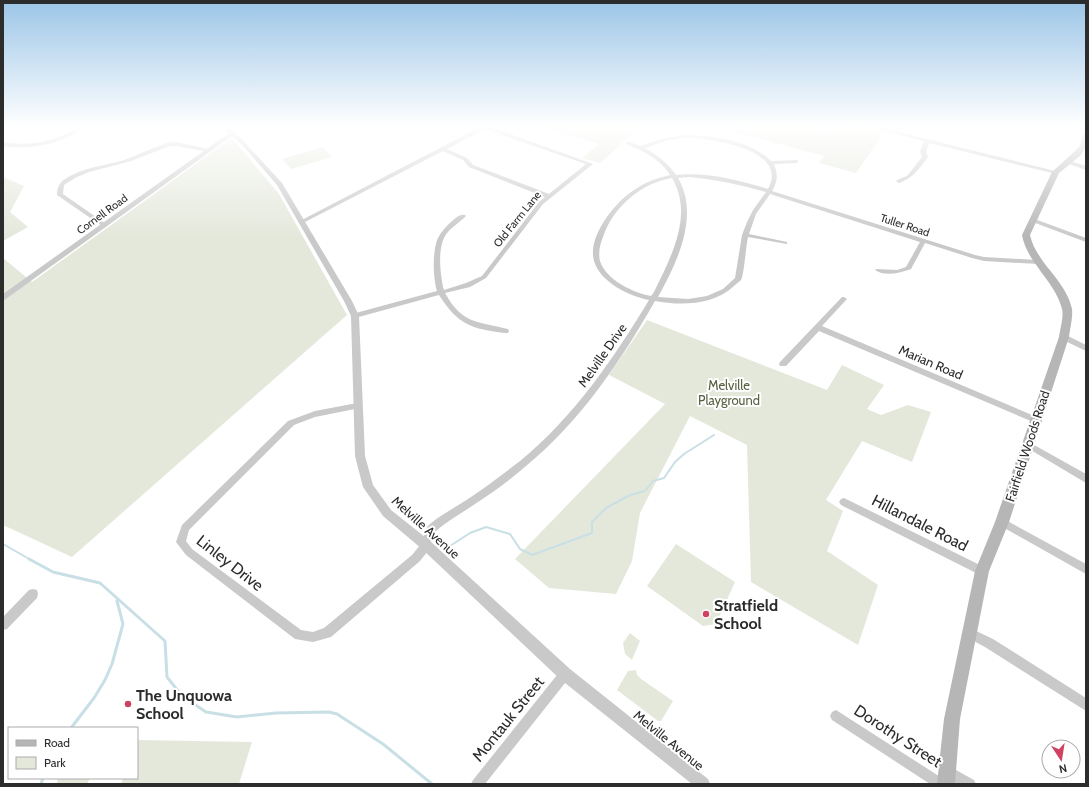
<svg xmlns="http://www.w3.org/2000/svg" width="1089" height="787" viewBox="0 0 1089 787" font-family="Cabin,sans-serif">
	<rect width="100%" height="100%" fill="#fff"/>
	<path fill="#e4e8db" d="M543 127H640L600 163 582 158 599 144Z
		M744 127H815L826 132C845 124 864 127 884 132L856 173 819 163 824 156 735 132Z
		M232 138 279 194 347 315 72 557 3 525V258L32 282Z
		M323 147 332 157 291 169 282 159Z
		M3 177 24 186 10 212 28 227 3 241Z
		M647 320 827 390 842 365 884 385 867 409 881 415 908 405 931 412 912 462 862 441 826 500 843 511 827 551 878 585 858 645 751 582 747 445 690 416 640 513 632 561 616 594 549 588 515 559 665 404 609 375Z
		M676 544 735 582 716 624 703 626 647 586Z
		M630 633 640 641 632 660 625 654 623 643Z
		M636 670 637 675 641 679 673 701 661 721H658L617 690 628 671Z
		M139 740 252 742 239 784H121L123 778H137V745Z
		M58 778H90L87 784H57Z"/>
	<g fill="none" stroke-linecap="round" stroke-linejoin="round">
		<path stroke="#c9dfe6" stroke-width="2" d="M3 544 31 560
			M450 546 470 533 486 527 510 534 520 549 532 555 592 533V522L606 508 630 495 645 491 653 481 664 478 675 462 684 454 714 435"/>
		<path stroke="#c9dfe6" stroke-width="3" d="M29 559 53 572 100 583 165 641 167 677 182 696 206 712 237 717 276 713 329 712 337 714 383 744 432 784
			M71 728 94 698 105 680 112 664 123 624 117 601
			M41 784 43 778"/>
		<path fill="#c9c9c9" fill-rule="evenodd" d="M79 127H85C62 144 31 150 3 146V142C30 147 56 141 79 127Z
			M480 127H491L593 164 543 204 486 278 470 287 445 293C463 325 477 321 508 329L509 331 508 333H505C472 329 458 325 439 295L355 318H352L351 316 352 314 437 291C433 278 432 251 438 238 441 232 446 226 452 221 456 218 460 214 465 215L466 216C460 222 453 226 447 233 437 246 440 271 443 287L444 290 466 283 482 276 539 202 545 197 469 167 463 160 443 151 303 223 301 224 298 222ZM485 129 586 164 549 194 473 165 467 158 447 149Z
			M869 127H879L894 131 900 127H906L899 132 1059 172 1056 174 929 143 926 152 928 157C919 169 913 178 899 183L896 181 897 180 907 176 922 157 920 152 924 141Z
			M1067 127 1086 129V131L1069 128Z
			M686 135C714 136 750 140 771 161L798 160V162L796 163 774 164C778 175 778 181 772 191L975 255 984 257 1038 260 1041 262 1038 264 984 261 972 258 925 243 911 269C900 273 885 277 875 270L876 269 897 270 906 267 920 242 770 194 756 214 749 234 787 242V244L748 237C746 246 744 275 741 280 739 282 736 284 734 286 714 305 681 306 655 301 621 361 580 422 526 466 510 480 493 492 475 504 462 513 449 520 437 530L434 533 428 551 420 561 331 637 313 642 295 639 186 555 176 542 182 525 288 421 315 411 357 403 360 404 361 406 360 408 315 417 294 425 189 530 186 541 192 549 301 630 313 632 324 628 412 555 421 544 427 527 430 524C442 514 456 507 468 499 486 487 503 474 520 461 573 418 614 358 649 300 629 296 600 282 594 261 587 237 615 202 634 190 645 182 657 178 670 175 660 159 644 151 626 144V142H630L641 146 661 139ZM686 137C711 139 790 149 768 189 737 180 707 172 676 175 668 163 657 155 645 148L665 141ZM689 177C716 179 740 185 766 192L753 210 747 222 742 235 735 278 723 289 707 296 688 299 658 297C677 263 700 215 678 178ZM672 178C694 215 671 257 654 292L651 296C634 293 606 280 600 261 598 253 600 244 603 237 613 207 641 183 672 178Z
			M170 142H177L212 150 209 152 177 146H170L131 161 89 172 75 178 64 185 63 194 106 224V226H102L57 195C57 188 59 183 65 179 81 168 102 166 121 161 137 156 153 147 170 142Z
			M1068 160 1086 166V170L1066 163 1065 162Z
			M842 297H844L847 299 822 326 1039 418 1040 420 1039 422H1033L819 331 786 366H780L779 364 780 362Z
			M1064 334 1086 345V351L1061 339 1060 337 1061 335Z
			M1027 441 1086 474V483L1024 446 1023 444 1024 442Z
			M844 498 986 568 987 571 986 574 982 576 978 574 841 505 839 502 841 499Z
			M1002 518 1086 564V574L999 525 997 522 999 519Z
			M33 589 37 590 38 594 37 598 7 629 3 630V617L29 590Z
			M970 628 993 639 1086 698V711L985 647 966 637 965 633 966 629Z
			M565 668 569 670 571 674 569 678 485 784H471L473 780 561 670Z
			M836 710 945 780 947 784H930L832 720 830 716 832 712Z
			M947 765 974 780 976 784C964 784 946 785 941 771L943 767Z"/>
		<path fill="#c9c9c9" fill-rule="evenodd" d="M223 127H229L235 132 282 183 352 301 359 316 365 456 373 485 391 510 430 541 570 669 708 779 710 784H692L560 679 422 549 383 516 363 487 355 456 351 316 344 301 277 185 244 147 232 136 3 301V294L229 133Z
			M1032 218 1086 238V242L1030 221V219Z"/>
		<path fill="#b6b6b6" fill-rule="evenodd" d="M1086 132V147L1080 156 1059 173 1030 235C1036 263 1066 280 1072 309 1073 317 1070 329 1069 337L1009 522 989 571 960 719 955 784H937L944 719 975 571 995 522 1059 337C1060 329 1064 317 1062 309 1055 281 1027 263 1022 235L1052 172 1074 152 1080 146 1083 134Z"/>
	</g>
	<linearGradient id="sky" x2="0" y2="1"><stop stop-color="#9bc5e7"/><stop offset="0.53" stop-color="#fff"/><stop offset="1" stop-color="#fff" stop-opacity="0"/></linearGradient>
	<rect width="1089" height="238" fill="url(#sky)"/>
	<g fill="#d04162" stroke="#fff" stroke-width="1.5">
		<circle cx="706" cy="614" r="4"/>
		<circle cx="128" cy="704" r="4"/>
	</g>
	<g text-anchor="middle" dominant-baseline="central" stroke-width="4" stroke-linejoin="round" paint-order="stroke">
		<g font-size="11" fill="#2c2c2c" stroke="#fff">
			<text transform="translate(102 214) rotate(-36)">Cornell Road</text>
			<text transform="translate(517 219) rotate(-51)">Old Farm Lane</text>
			<text transform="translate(905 225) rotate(18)">Tuller Road</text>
		</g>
		<g font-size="13" fill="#2c2c2c" stroke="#fff">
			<text transform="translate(602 355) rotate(-55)">Melville Drive</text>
			<text transform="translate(931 362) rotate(23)">Marian Road</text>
			<text transform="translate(1027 446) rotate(-72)">Fairfield Woods Road</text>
			<text transform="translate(426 527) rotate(42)">Melville Avenue</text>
			<text transform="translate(669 740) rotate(39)">Melville Avenue</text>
		</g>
		<g font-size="13" fill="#55623f" stroke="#fff">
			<text x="729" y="385">Melville<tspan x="729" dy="15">Playground</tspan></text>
		</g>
		<g font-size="16" fill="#2c2c2c" stroke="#fff">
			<text transform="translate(920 523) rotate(27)">Hillandale Road</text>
			<text transform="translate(230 563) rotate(38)">Linley Drive</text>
			<text transform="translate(508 719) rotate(-51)">Montauk Street</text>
			<text transform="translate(898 736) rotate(33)">Dorothy Street</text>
		</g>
		<g font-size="16" font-weight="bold" fill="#2c2c2c" stroke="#fff" text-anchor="start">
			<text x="714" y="605">Stratfield<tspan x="714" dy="18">School</tspan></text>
			<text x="136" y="695">The Unquowa<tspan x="136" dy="18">School</tspan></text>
		</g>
	</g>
	<rect width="1089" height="787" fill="none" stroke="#2c2c2c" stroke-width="8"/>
	<rect x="8" y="727" width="130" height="52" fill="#ffffff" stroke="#ababab"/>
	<rect x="16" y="740" width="20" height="6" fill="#b6b6b6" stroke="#ababab"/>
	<text x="44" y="747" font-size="12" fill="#2c2c2c">Road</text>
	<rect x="16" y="757" width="20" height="12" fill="#e4e8db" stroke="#ababab"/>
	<text x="44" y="767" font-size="12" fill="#2c2c2c">Park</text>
	<g transform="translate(1061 759) rotate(168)"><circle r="19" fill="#ffffff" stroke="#ababab"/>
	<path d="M0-3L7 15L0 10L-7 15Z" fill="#d04162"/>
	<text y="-6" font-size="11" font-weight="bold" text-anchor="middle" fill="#2c2c2c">N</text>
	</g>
</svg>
